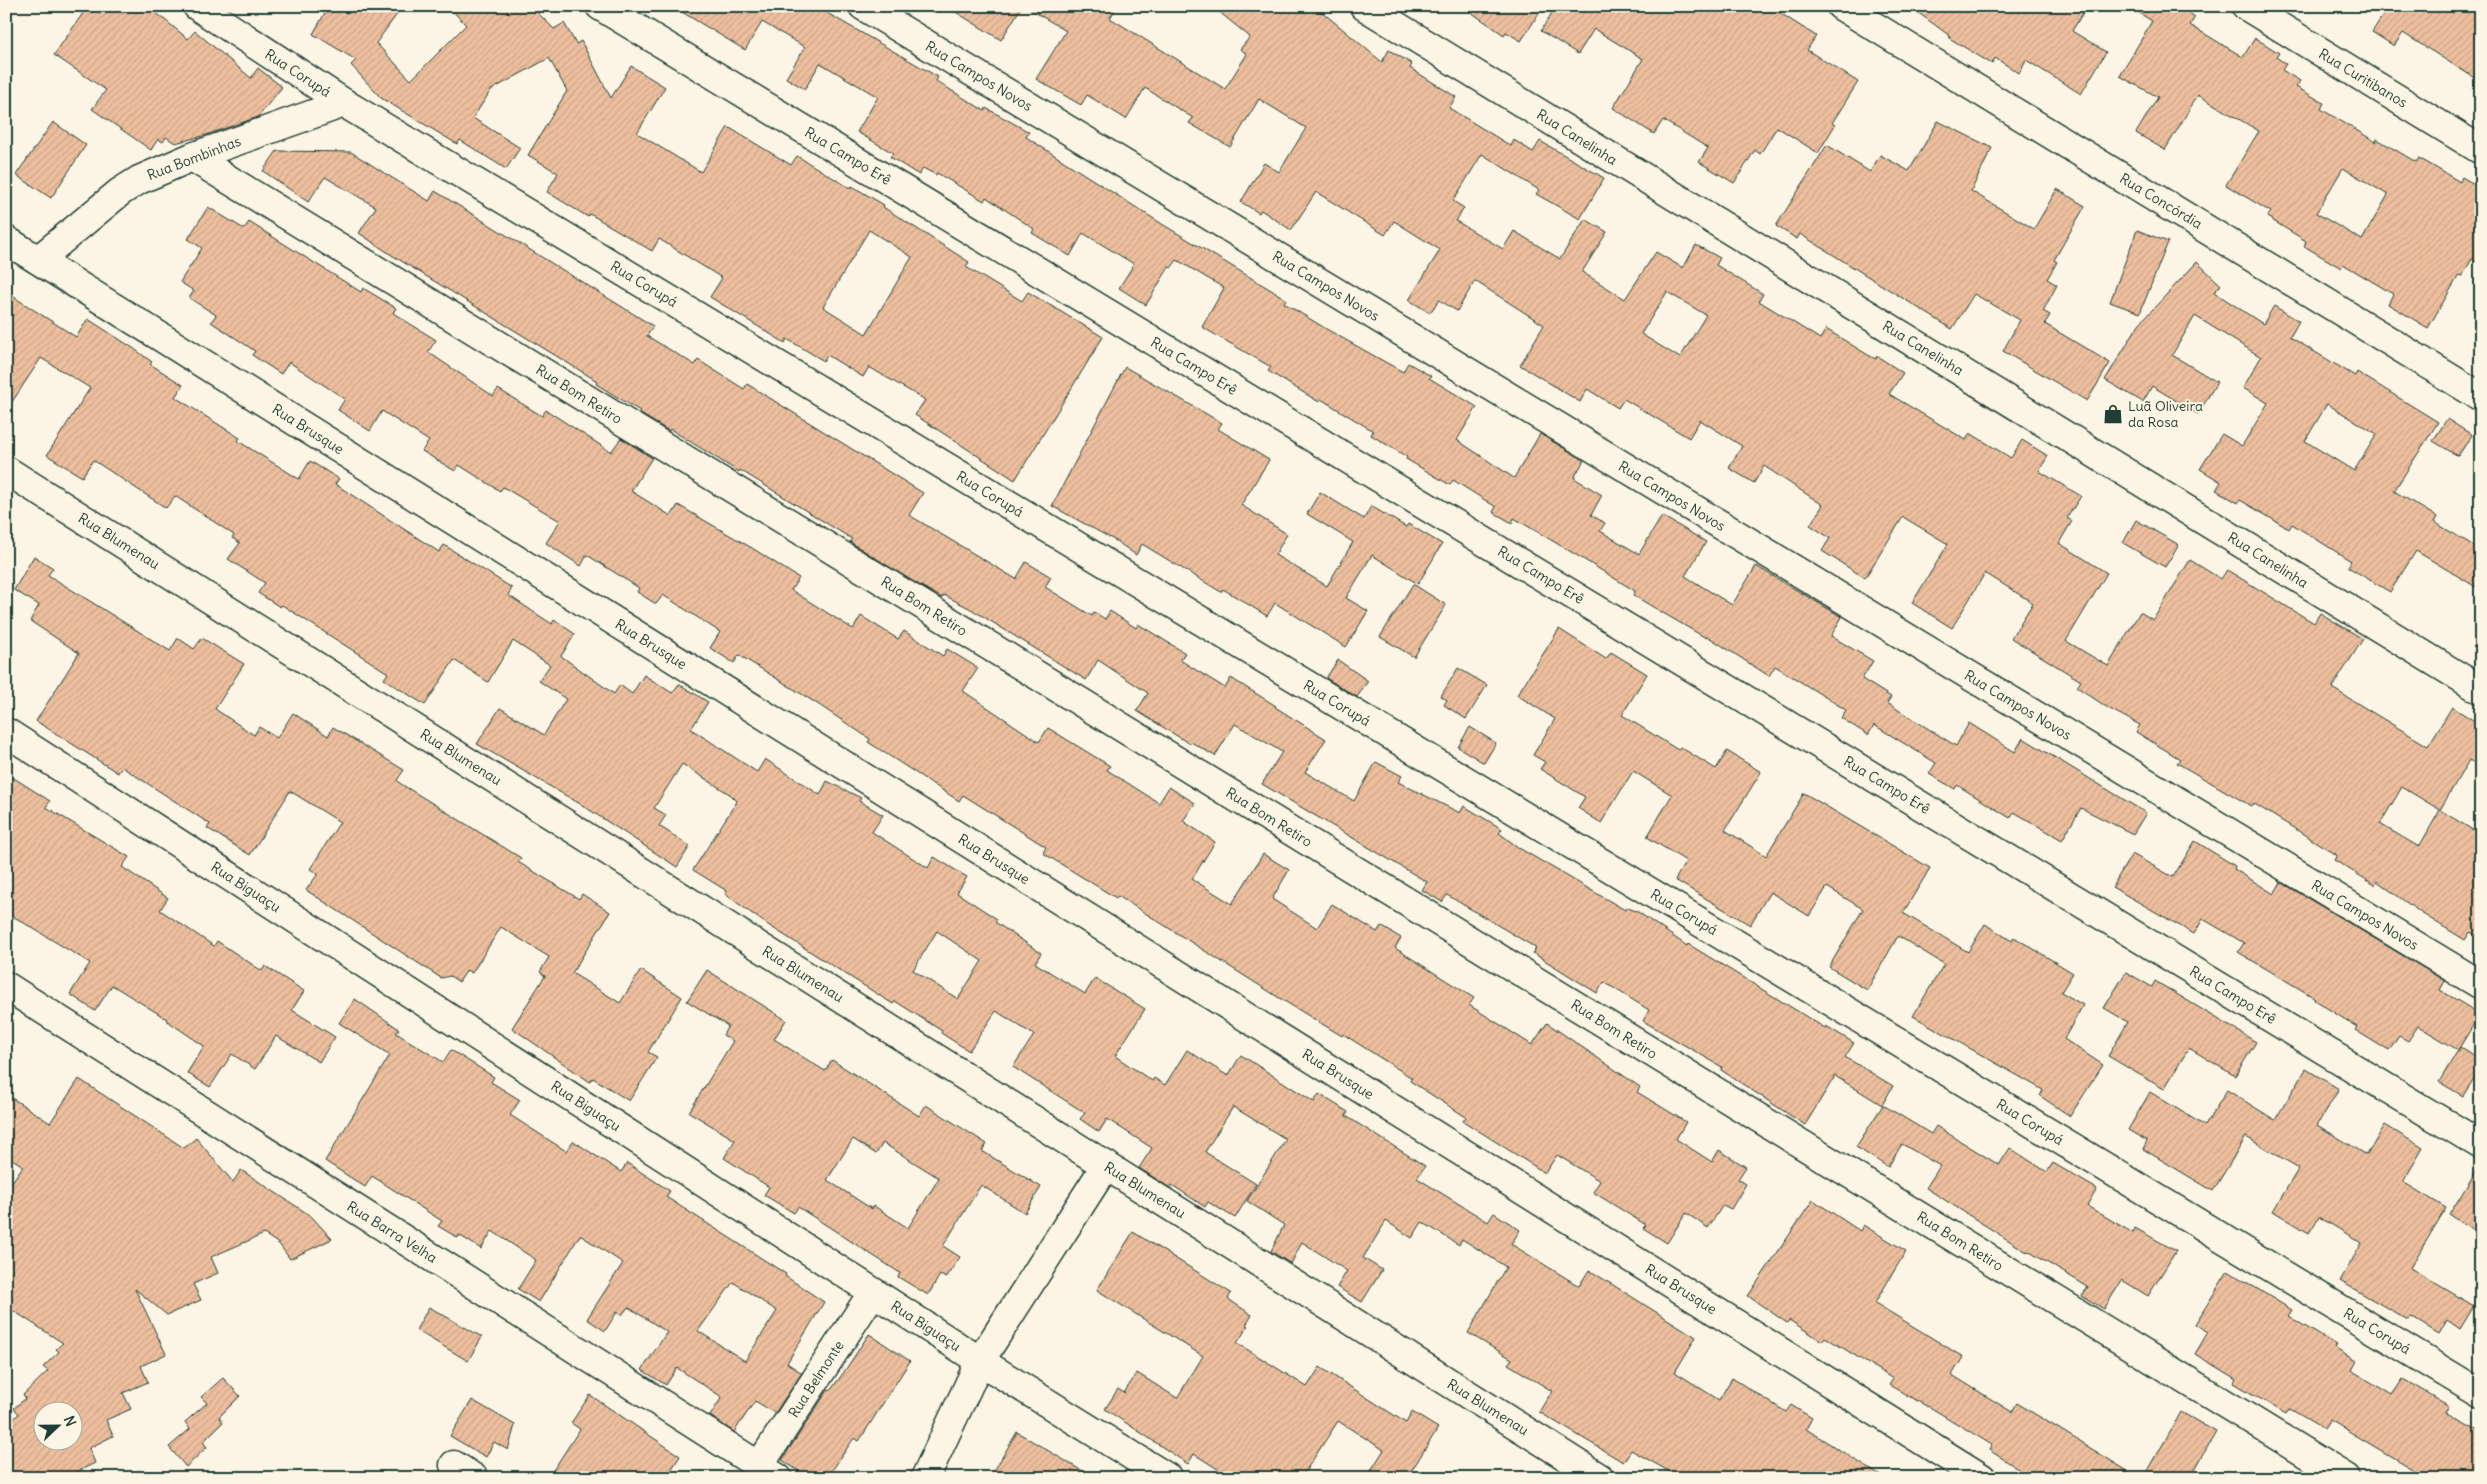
<svg xmlns="http://www.w3.org/2000/svg" width="2487" height="1484" viewBox="0 0 2487 1484" font-family="Delius,sans-serif">
	<defs>
		<pattern id="building-hatch" width="6" height="6" patternUnits="userSpaceOnUse" patternTransform="scale(1.25)"><rect width="6" height="6" fill="#eebf9e"/><path d="M-1 1l2-2M0 6l6-6M5 7l2-2" fill="none" stroke="#cca589"/></pattern>
	</defs>
	<rect width="100%" height="100%" fill="#fcf5e5"/>
	<filter id="ink" filterUnits="userSpaceOnUse"><feTurbulence type="fractalNoise" baseFrequency=".02" numOctaves="2"/><feDisplacementMap in="SourceGraphic" scale="10" xChannelSelector="R" yChannelSelector="G"/><feConvolveMatrix kernelMatrix="1 2 1 2 8 2 1 2 1" color-interpolation-filters="sRGB"/></filter>
	<g filter="url(#ink)">
		<path fill="url(#building-hatch)" stroke="#1f3d34" fill-rule="evenodd" d="M88 6H148L188 39 195 31 251 78 258 68 282 87 258 117 203 136 175 143 166 137 163 142 158 139 151 150 92 109 106 90 54 55Z
			M329 6H403L376 43 411 80 466 25 448 6H531L554 29 564 23 576 44 581 41 611 98 631 66 665 87 637 133 701 172 728 127 791 165 797 156 850 188 852 186 884 205 883 207 969 262 966 267 1022 301 1028 292 1103 337 1015 480 915 415 925 400 869 367 863 377 827 355 824 361 787 339 785 343 710 297 722 278 659 239 652 251 590 214 588 217 547 192 558 173 528 155 567 91 549 58 491 90 473 118 520 148 506 169 460 140 457 144 381 98 351 65 356 60 313 34ZM869 230 912 257 866 334 823 307Z
			M672 6H815L938 77 936 81 985 111 986 108 1029 132 1026 137 1162 224 1286 299 1284 303 1328 330 1403 372 1408 363 1431 376 1429 378 1477 407 1457 440 1514 478 1540 434 1584 460 1574 478 1602 495 1591 515 1605 523 1600 531 1639 554 1662 516 1706 542 1685 576 1732 605 1756 566 1842 617 1831 636 1873 661 1862 679 1891 697 1887 703 1956 746 1969 723 2015 752 2023 738 2146 813 2133 834 2081 808 2062 840 2014 812 2010 818 1957 785 1955 789 1929 774 1936 763 1874 725 1868 735 1841 718 1846 710 1775 666 1769 676 1707 636 1706 638 1663 613 1633 595 1635 591 1583 559 1514 518 1512 523 1493 512 1496 507 1453 480 1450 485 1406 459 1407 457 1371 435 1373 431 1321 399 1319 402 1268 371 1271 367 1202 327 1224 288 1177 260 1171 268 1169 267 1146 305 1119 288 1134 264 1083 233 1070 256 1032 233 1034 229 986 197 984 201 937 173 936 175 923 168 919 175 890 157 893 153 857 132 878 97 820 63 805 89 786 78 805 47 762 22 745 50Z
			M946 6H1022L1001 40Z
			M1025 6H1117L1110 18 1225 89 1247 54 1240 49 1250 37 1212 6H1315L1382 62 1389 50 1412 64 1410 68 1456 97 1449 108 1511 146 1514 140 1533 152 1540 141 1604 178 1580 219 1536 194 1539 190 1482 154 1453 201 1464 208 1456 221 1503 249 1514 231 1560 259 1585 219 1607 232 1582 272 1625 299 1656 252 1683 268 1696 245 1720 258 1716 265 1763 294 1759 301 1820 339 1826 329 1868 355 1876 359 1877 356 1903 373 1889 394 1966 440 1970 433 2011 458 2022 440 2048 456 2039 471 2081 496 2067 518 2072 521 2059 543 2107 573 2066 641 2108 666 2140 612 2153 620 2190 560 2221 579 2227 570 2314 623 2320 613 2363 639 2332 688 2428 746 2452 707 2481 725V767L2469 760 2440 810 2402 787 2380 824 2419 847 2440 810 2481 835V938L2470 932 2465 940 2421 913 2377 881 2375 885 2334 860 2337 855 2253 803 2251 806 2177 763 2180 759 2136 732 2140 725 2108 708 2077 687 2081 681 2011 638 2033 603 1985 573 1952 628 1912 603 1948 544 1903 517 1865 578 1822 551 1830 538 1810 525 1823 505 1764 466 1754 483 1729 468 1742 446 1700 420 1689 438 1624 399 1618 408 1587 389 1580 402 1520 365 1544 325 1475 281 1457 311 1439 300 1430 313 1409 300 1440 250 1394 221 1385 235 1316 192 1291 230 1261 210 1259 213 1241 202 1264 163 1279 172 1306 128 1259 99 1230 147 1189 123 1193 118 1145 88 1126 119 1087 95 1081 105 1036 79 1066 31ZM1667 292 1706 315 1680 358 1641 334Z
			M1462 6H1544L1521 41 1506 32 1504 35Z
			M1556 6H1769L1816 36 1807 50 1858 82 1832 123 1835 125 1818 153 1777 127 1760 154 1755 150 1734 183 1699 162 1708 148 1663 120 1654 134 1613 108 1643 59 1594 29 1578 54 1541 31Z
			M1909 6H2087L2072 31 2106 52 2081 94 2026 60 2019 73 1995 58 1992 64 1949 38 1950 36Z
			M2128 6H2178L2195 17 2190 25 2243 57 2255 38 2279 53 2276 57 2286 64 2282 70 2300 81 2296 87 2324 103 2321 109 2376 142 2377 139 2416 162 2419 158 2460 182 2462 177 2481 188V265L2472 259 2462 276 2459 275 2428 328 2388 304 2393 294 2343 264 2341 268 2304 246 2306 241 2267 217 2271 212 2226 185 2259 131 2198 95 2165 150 2136 133 2158 97 2120 76 2152 21ZM2343 168 2388 195 2362 240 2316 213Z
			M2389 6H2481V82L2403 33 2394 46 2372 32Z
			M1938 121 1992 148 1971 191 2034 229 2057 189 2085 206 2054 260 2057 262 2047 279 2057 285 2043 311 2050 315 2045 324 2110 363 2087 401 2003 351 2020 320 1974 294 1952 329 1800 234 1797 239 1776 226 1827 145 1870 172 1880 155 1909 171Z
			M53 122 86 145 51 198 16 175Z
			M277 151 351 152 429 201 435 191 653 326 647 336 695 365 698 360 744 389 747 384 923 493 909 515 1016 579 1026 562 1051 577 1045 587 1092 616 1094 612 1105 619 1110 611 1136 628 1138 624 1185 653 1180 660 1225 688 1231 678 1276 706 1275 707 1326 739 1305 772 1354 801 1376 762 1402 776 1398 782 1460 813 1464 806 1502 829 1499 833 1519 848 1625 910 1626 907 1638 912 1687 946 1688 944 1825 1028 1826 1026 1854 1043 1845 1057 1893 1086 1882 1105 1835 1076 1805 1125 1721 1070 1722 1067 1643 1021 1649 1010 1604 982 1597 993 1533 953 1536 948 1447 895 1442 902 1422 890 1427 882 1262 784 1282 752 1235 724 1215 756 1191 742 1190 744 1137 711 1148 693 1098 660 1086 680 971 609 944 595 942 598 909 579 850 542 852 539 740 470 739 472 670 429 669 431 639 413 640 411 596 384 597 381 390 254 359 233 376 207 325 177 308 202 263 171Z
			M208 207 244 229 249 222 361 292 363 288 396 308 393 313 436 340 428 352 493 396 498 389 542 416 546 410 611 452 621 438 652 458 631 491 671 516 678 505 752 548 799 578 791 590 853 629 861 616 898 639 904 631 943 656 947 649 978 668 963 691 1039 742 1048 728 1110 766 1107 770 1159 803 1169 787 1195 803 1183 821 1215 842 1192 879 1232 904 1263 854 1289 870 1272 899 1317 928 1332 904 1377 932 1381 926 1401 938 1395 948 1474 998 1469 1005 1532 1045 1547 1023 1640 1087 1637 1092 1686 1122 1676 1139 1712 1162 1719 1150 1746 1167 1738 1179 1746 1184 1731 1209 1723 1205 1708 1228 1686 1213 1667 1243 1643 1228 1646 1225 1593 1192 1600 1181 1557 1155 1545 1173 1463 1121 1466 1117 1410 1081 1412 1078 1343 1034 1342 1036 1281 999 1118 896 1116 898 1043 853 1046 847 963 795 959 801 868 742 870 739 816 703 739 655 734 663 710 648 720 632 663 595 656 604 637 592 639 588 587 555 581 566 546 543 560 521 503 487 500 491 459 465 455 471 422 451 429 441 382 411 370 431 338 410 345 399 289 362 281 374 252 355 255 351 211 322 216 315 189 298 194 291 180 282 202 248 188 239Z
			M2137 230 2168 242 2140 313 2110 302Z
			M2197 262 2221 285 2214 292 2263 324 2274 306 2299 321 2290 337 2355 376 2357 372 2438 422 2394 491 2437 517 2434 522 2481 550V590L2416 551 2390 592 2348 567 2351 561 2292 524 2289 529 2240 500 2238 503 2216 490 2221 482 2200 469 2222 434 2242 446 2268 403 2243 388 2261 357 2195 316 2172 355 2217 382 2198 414 2152 386 2143 402 2105 380 2139 324ZM2327 404 2377 434 2354 471 2305 441Z
			M6 292 76 337 88 319 133 348 152 362 150 364 183 385 175 397 240 438 238 441 299 479 310 461 339 479 335 484 439 552 444 545 512 588 508 595 552 624 554 620 575 634 561 656 614 694 620 685 632 694 644 675 672 693 679 684 708 702 691 729 757 772 765 759 820 795 827 781 861 798 859 801 883 815 872 832 928 868 934 857 967 877 957 893 997 919 995 922 1041 953 1035 963 1085 994 1095 978 1145 1009 1115 1056 1152 1081 1154 1078 1165 1085 1187 1050 1228 1076 1241 1055 1314 1102 1319 1094 1348 1112 1346 1116 1425 1166 1417 1178 1488 1222 1494 1213 1520 1230 1511 1244 1579 1286 1589 1270 1696 1337 1675 1372 1719 1400 1732 1378 1786 1412 1791 1405 1812 1418 1806 1429 1884 1478H1681L1631 1450 1623 1462 1539 1412 1552 1391 1508 1364 1512 1359 1468 1333 1506 1267 1462 1239 1459 1245 1422 1222 1412 1238 1386 1221 1363 1258 1382 1270 1362 1302 1337 1287 1347 1271 1302 1242 1291 1264 1271 1251 1284 1225 1247 1201 1286 1139 1233 1107 1205 1152 1256 1184 1235 1218 1208 1202 1205 1207 1172 1185 1170 1188 1139 1168 1152 1148 1107 1119 1099 1132 1080 1119 1085 1113 1013 1067 1034 1035 996 1011 969 1051 941 1033 942 1031 895 1001 893 1004 765 923 725 894 727 891 693 870 737 801 731 795 682 764 654 808 666 815 659 826 690 846 677 867 582 805 477 744 500 708 544 735 566 699 539 681 550 665 513 641 488 682 454 660 425 705 384 679 388 673 282 605 280 607 258 593 265 583 228 559 240 543 232 538 234 535 175 496 166 508 93 460 82 477 47 455 90 388 41 358 6 411ZM937 931 982 961 958 999 913 970Z
			M1125 367 1222 423 1218 429 1269 460 1241 505 1287 534 1275 555 1327 586 1353 542 1307 514 1320 492 1364 519 1371 506 1406 527 1408 524 1442 544 1418 584 1372 555 1346 598 1368 611 1346 647 1275 603 1267 616 1223 589 1221 592 1142 544 1136 555 1116 541 1052 506Z
			M2447 419 2472 435 2458 456 2433 441Z
			M2136 520 2179 545 2165 567 2123 543Z
			M34 556 53 568 48 575 170 651 178 638 194 649 202 638 244 664 215 709 254 735 259 727 277 738 293 713 328 736 333 727 404 770 397 780 401 784 521 858 518 862 579 899 582 894 610 912 572 973 620 1003 641 970 682 997 648 1052 657 1057 629 1101 593 1078 590 1082 512 1028 545 976 540 972 549 957 501 927 472 973 467 970 459 982 450 976 441 978 306 890 318 874 310 869 340 822 290 791 250 855 207 828 210 824 122 767 118 773 36 721 79 653 30 621 39 605 14 590Z
			M1413 584 1446 605 1414 657 1380 637Z
			M1559 629 1606 659 1611 652 1647 674 1622 715 1678 750 1680 747 1716 769 1727 751 1761 772 1725 830 1766 856 1804 793 1930 868 1903 913 1968 952 1985 924 2012 941 2014 937 2073 973 2061 992 2083 1005 2064 1039 2103 1065 2070 1116 2040 1096 2043 1090 1913 1016 1944 964 1898 936 1867 990 1829 967 1863 909 1827 887 1809 916 1770 892 1750 925 1675 880 1686 861 1647 837 1672 795 1633 771 1601 823 1578 808 1585 797 1540 769 1545 762 1533 755 1555 719 1517 695Z
			M1338 660 1368 681 1357 697 1326 678Z
			M1458 668 1487 685 1466 719 1444 705 1447 700 1441 696Z
			M1470 727 1496 743 1484 763 1458 747Z
			M6 773 50 801 46 807 129 857 122 867 168 898 160 910 214 946 217 941 262 971 265 966 304 991 292 1010 335 1037 319 1062 276 1036 255 1069 232 1054 210 1087 187 1073 204 1046 166 1020 167 1019 112 985 95 1011 70 994 90 963 6 912Z
			M2195 841 2235 866 2234 869 2274 894 2281 882 2445 981 2440 990 2480 1014 2458 1050 2418 1026 2408 1041 2399 1036 2389 1051 2355 1030 2357 1027 2314 1000 2315 998 2238 952 2244 943 2203 919 2194 934 2112 887 2132 854 2173 877Z
			M707 970 786 1020 774 1039 825 1071 832 1060 919 1116 926 1105 987 1144 982 1151 1041 1187 1025 1213 981 1185 943 1246 960 1257 946 1278 940 1275 928 1295 898 1277 900 1273 798 1207 794 1213 764 1195 769 1187 724 1158 735 1140 689 1112 733 1041 723 1035 728 1026 687 1001ZM853 1139 876 1154 883 1143 939 1178 908 1228 874 1206 872 1209 827 1180Z
			M2126 972 2152 987 2155 981 2256 1042 2235 1076 2189 1048 2164 1089 2108 1056 2128 1022 2104 1008Z
			M355 999 399 1029 396 1033 443 1062 451 1050 494 1077 491 1082 520 1100 510 1115 566 1151 573 1141 621 1172 627 1163 670 1191 666 1197 786 1274 785 1276 824 1302 787 1363 802 1373 775 1413 755 1401 734 1432 710 1416 722 1397 677 1368 666 1385 642 1370 667 1332 628 1307 622 1315 617 1312 605 1331 587 1319 623 1263 580 1235 539 1302 518 1289 536 1260 492 1231 481 1249 459 1235 458 1238 438 1226 442 1221 372 1176 365 1187 325 1161 390 1055 339 1023ZM733 1282 777 1311 745 1361 698 1331Z
			M2460 1047 2481 1060V1067L2463 1096 2439 1082Z
			M2306 1069 2339 1089 2317 1125 2367 1155 2385 1125 2423 1148 2403 1182 2446 1208 2410 1268 2474 1306 2460 1329 2447 1320 2439 1334 2411 1317 2408 1320 2340 1281 2362 1243 2319 1217 2309 1233 2273 1211 2299 1168 2246 1137 2213 1191 2143 1149 2147 1141 2128 1130 2150 1092 2205 1126 2227 1090 2275 1120Z
			M79 1079 184 1148 196 1138 233 1182 241 1170 311 1216 332 1239 290 1259 279 1244 264 1234 211 1257 218 1273 193 1284 201 1300 167 1315 135 1289 166 1354 141 1366 148 1382 123 1393 131 1409 106 1420 113 1436 89 1448 95 1463 64 1478H6V1425L19 1414 14 1408 26 1398 23 1395 48 1371 43 1367 59 1352 56 1349 63 1343 6 1306V1191L23 1166 6 1155V1094L50 1123ZM42 1412H72V1442H42Z
			M1883 1105 1931 1134 1936 1126 1999 1165 2010 1148 2047 1172 2053 1163 2097 1189 2087 1206 2133 1233 2135 1228 2176 1251 2148 1296 2122 1280 2104 1309 2082 1296 2088 1287 2028 1251 2027 1252 1926 1188 1940 1166 1902 1144 1888 1167 1856 1147Z
			M2481 1163V1234L2449 1215Z
			M1813 1200 1860 1231 1863 1225 1906 1251 1875 1303 1963 1357 1952 1375 2012 1412 2017 1403 2139 1478H2033L1989 1450 1992 1445 1928 1406V1407L1889 1385 1893 1379 1825 1337 1822 1341 1789 1320 1787 1323 1748 1296Z
			M1133 1232 1231 1293 1228 1299 1252 1315 1246 1325 1248 1326 1237 1343 1307 1387 1320 1367 1406 1423 1412 1412 1438 1428 1407 1478H1366L1384 1450 1338 1421 1301 1478H1232L1194 1454 1188 1464 1105 1409 1118 1389 1124 1393 1137 1373 1177 1398 1203 1356 1097 1290Z
			M2228 1271 2292 1310 2288 1316 2336 1345 2334 1348 2356 1361 2351 1370 2392 1395 2403 1379 2449 1406 2445 1412 2481 1432V1478H2427L2330 1420 2324 1429 2290 1409 2286 1414 2234 1383 2236 1379 2195 1354 2208 1332 2195 1324Z
			M429 1307 482 1337 468 1361 416 1330Z
			M869 1334 910 1361 859 1441 854 1438 827 1478H809L782 1460 828 1390 830 1391 844 1372Z
			M223 1378 240 1396 219 1417 223 1422 203 1442 207 1447 186 1467 169 1447 190 1429 185 1422 207 1403 201 1397Z
			M590 1395 680 1456 666 1478H548L580 1429 571 1423Z
			M472 1400 515 1425 508 1450 494 1442 486 1457 450 1436Z
			M2181 1412 2216 1432 2190 1478H2144Z
			M1017 1432 1094 1478H990Z"/>
		<g fill="none" stroke-linecap="round" stroke-linejoin="round">
			<defs>
				<path id="street" d="M863 6 2481 985
					M1364 6 2481 690
					M1841 6 2481 397
					M2246 6 2481 150
					M192 157 2346 1478
					M6 240 1982 1478
					M38 260 120 192 139 180 192 157 344 103
					M6 986 778 1478
					M980 1361 1106 1165
					M454 1465 474 1478
					M759 1466 873 1292"/>
				<path id="secondary" d="M197 6 344 103 2481 1394
					M600 6 2481 1145
					M6 470 1600 1478
					M6 732 980 1361 1168 1478
					M925 1478 980 1361"/>
			</defs>
			<use href="#street" stroke="#1f3d34" stroke-width="31"/>
			<use href="#secondary" stroke="#1f3d34" stroke-width="31"/>
			<use href="#street" stroke="#fcf5e5" stroke-width="28"/>
			<use href="#secondary" stroke="#fcf5e5" stroke-width="28"/>
		</g>
	</g>
	<defs>
		<symbol id="shop-bare" viewBox="-9 -9 18 18"><path d="M-5-2.5h2.3a2.7 3.5 0 0 1 5.4 0H5L5.5 6h-11ZM-1.5-2.5h3a1.5 2.3 0 0 0-3 0Z" fill="#1f3d34" stroke="#fcf5e5" stroke-width="2.5" paint-order="stroke"/></symbol>
	</defs>
	<g fill-rule="evenodd">
		<use href="#shop-bare" x="2099" y="400" width="28" height="28"/>
	</g>
	<g text-anchor="middle" dominant-baseline="central" stroke-width="4" stroke-linejoin="round" paint-order="stroke">
		<g font-size="14" fill="#1f3d34" stroke="#fcf5e5">
			<text transform="translate(298 73) rotate(33)">Rua Corupá</text>
			<text transform="translate(979 76) rotate(31)">Rua Campos Novos</text>
			<text transform="translate(2363 78) rotate(31)">Rua Curitibanos</text>
			<text transform="translate(1577 137) rotate(32)">Rua Canelinha</text>
			<text transform="translate(848 156) rotate(31)">Rua Campo Erê</text>
			<text transform="translate(194 158) rotate(-21)">Rua Bombinhas</text>
			<text transform="translate(2161 201) rotate(31)">Rua Concórdia</text>
			<text transform="translate(644 284) rotate(31)">Rua Corupá</text>
			<text transform="translate(1326 286) rotate(31)">Rua Campos Novos</text>
			<text transform="translate(1923 348) rotate(31)">Rua Canelinha</text>
			<text transform="translate(1194 366) rotate(31)">Rua Campo Erê</text>
			<text transform="translate(579 394) rotate(32)">Rua Bom Retiro</text>
			<text transform="translate(308 429) rotate(32)">Rua Brusque</text>
			<text transform="translate(990 494) rotate(31)">Rua Corupá</text>
			<text transform="translate(1672 496) rotate(31)">Rua Campos Novos</text>
			<text transform="translate(119 541) rotate(32)">Rua Blumenau</text>
			<text transform="translate(2268 560) rotate(32)">Rua Canelinha</text>
			<text transform="translate(1541 575) rotate(31)">Rua Campo Erê</text>
			<text transform="translate(924 606) rotate(32)">Rua Bom Retiro</text>
			<text transform="translate(651 644) rotate(32)">Rua Brusque</text>
			<text transform="translate(1337 703) rotate(31)">Rua Corupá</text>
			<text transform="translate(2018 705) rotate(31)">Rua Campos Novos</text>
			<text transform="translate(461 757) rotate(32)">Rua Blumenau</text>
			<text transform="translate(1887 785) rotate(31)">Rua Campo Erê</text>
			<text transform="translate(1269 817) rotate(32)">Rua Bom Retiro</text>
			<text transform="translate(994 859) rotate(32)">Rua Brusque</text>
			<text transform="translate(246 887) rotate(33)">Rua Biguaçu</text>
			<text transform="translate(1684 912) rotate(31)">Rua Corupá</text>
			<text transform="translate(2365 915) rotate(31)">Rua Campos Novos</text>
			<text transform="translate(803 974) rotate(32)">Rua Blumenau</text>
			<text transform="translate(2233 995) rotate(31)">Rua Campo Erê</text>
			<text transform="translate(1614 1029) rotate(32)">Rua Bom Retiro</text>
			<text transform="translate(1338 1074) rotate(32)">Rua Brusque</text>
			<text transform="translate(586 1106) rotate(33)">Rua Biguaçu</text>
			<text transform="translate(2030 1122) rotate(31)">Rua Corupá</text>
			<text transform="translate(1145 1190) rotate(32)">Rua Blumenau</text>
			<text transform="translate(392 1232) rotate(32)">Rua Barra Velha</text>
			<text transform="translate(1960 1241) rotate(32)">Rua Bom Retiro</text>
			<text transform="translate(1681 1289) rotate(32)">Rua Brusque</text>
			<text transform="translate(926 1326) rotate(33)">Rua Biguaçu</text>
			<text transform="translate(2377 1331) rotate(31)">Rua Corupá</text>
			<text transform="translate(816 1379) rotate(-57)">Rua Belmonte</text>
			<text transform="translate(1488 1407) rotate(32)">Rua Blumenau</text>
		</g>
		<g font-size="14" fill="#1f3d34" stroke="#fcf5e5" text-anchor="start">
			<text x="2128" y="406">Luã Oliveira<tspan x="2128" dy="16">da Rosa</tspan></text>
		</g>
	</g>
	<rect width="2487" height="1484" fill="none" stroke="#fcf5e5" stroke-width="25"/>
	<rect x="12" y="12" width="2462" height="1459" fill="none" stroke="#1f3d34" stroke-width="2" filter="url(#ink)"/>
	<g transform="translate(58 1426) rotate(68)"><circle r="24" fill="#fcf5e5" stroke="#a4ab9e"/>
	<path d="M0-4L9 19L0 12L-9 19Z" fill="#1f3d34"/>
	<text y="-8" font-size="14" font-weight="bold" text-anchor="middle" fill="#1f3d34">N</text>
	</g>
</svg>
